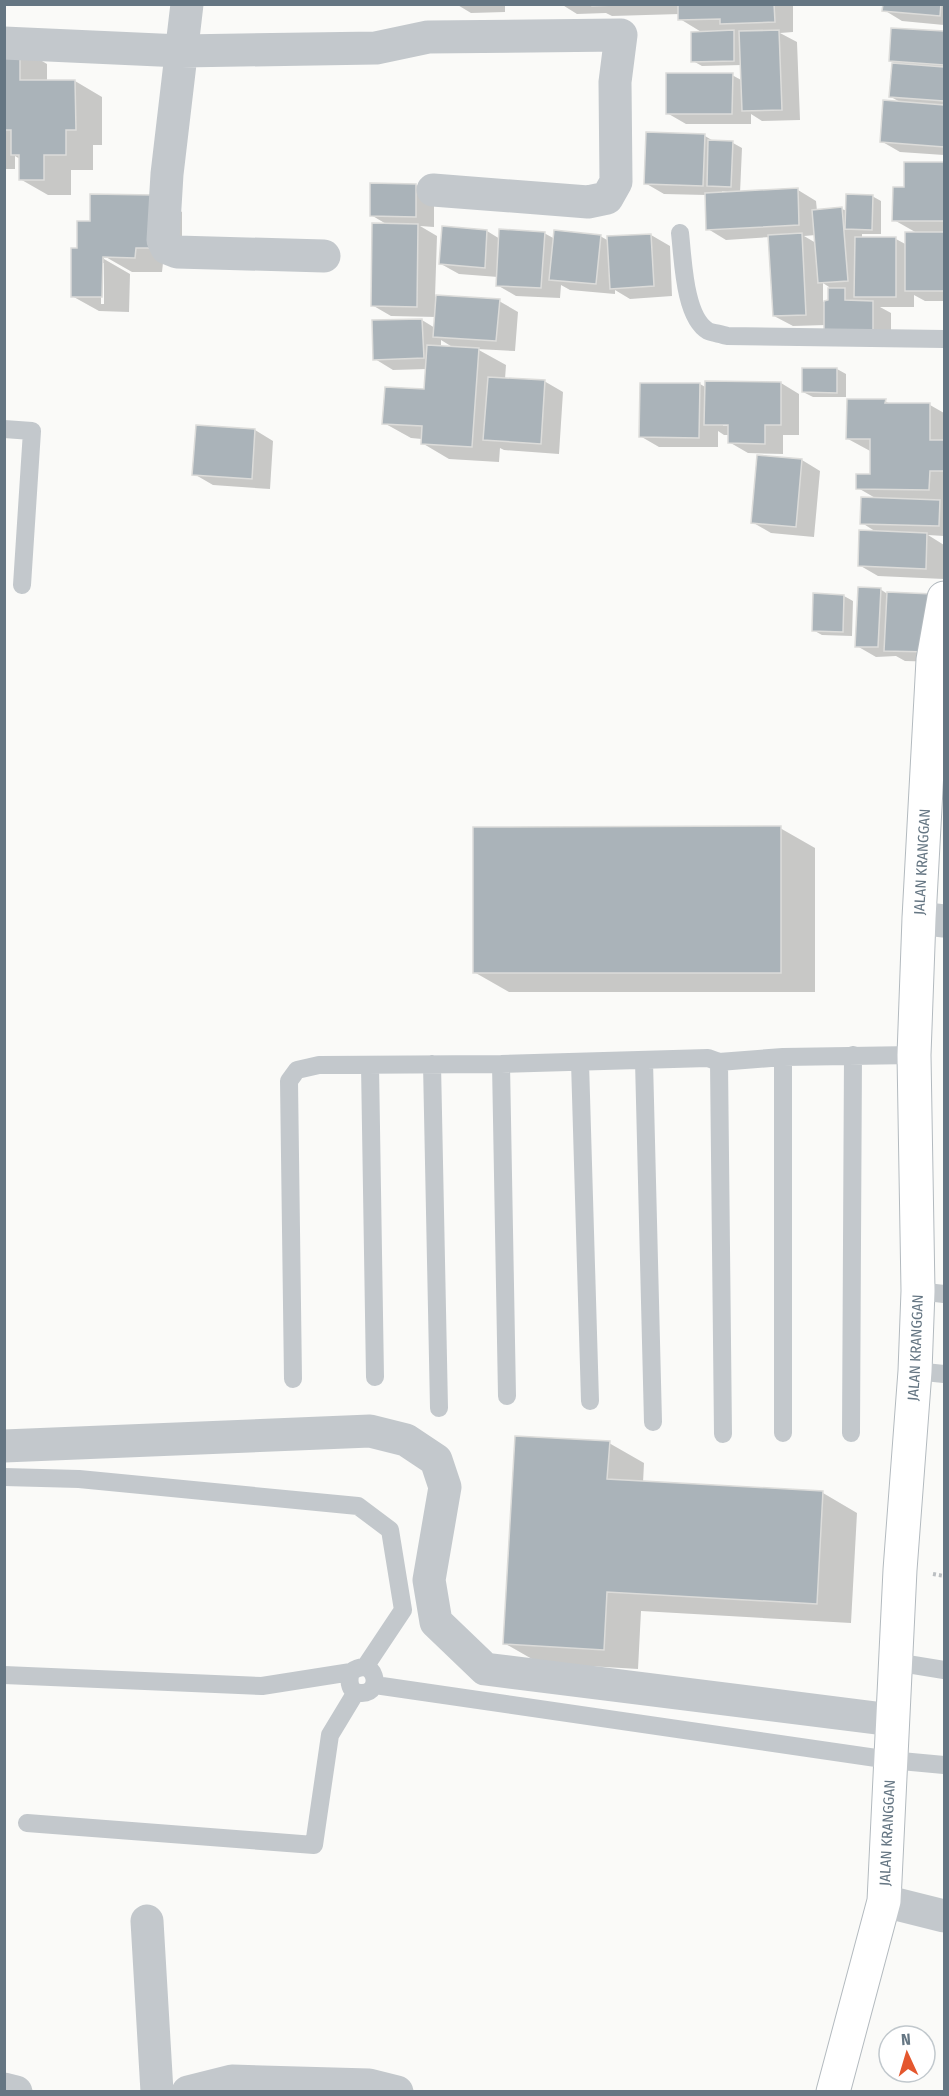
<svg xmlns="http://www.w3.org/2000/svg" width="949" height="2096" viewBox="0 0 949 2096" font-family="'Fira Sans Condensed',sans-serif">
	<rect width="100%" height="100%" fill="#fafaf8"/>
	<path fill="#0003" fill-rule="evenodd" d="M456 4H505V12L471 13Z
		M561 4H793V32L780 33 797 42 800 120 762 121 751 114V124H686L667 113 732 75 743 81 742 65 702 66 693 61 703 33 680 19V14L612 16 606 13 577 14Z
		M884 4H944V25L902 21 884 10Z
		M892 29 944 33V155L900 152 881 141 902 103 891 97 894 63 890 61Z
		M4 48H20L47 64V81H75L102 97V145H93V170H71V195H48L20 179V159L15 156V169H4Z
		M705 136 715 142 733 143 742 148 740 193 798 190 816 201 817 211 842 209 847 211 872 196 881 201V234H862V238L896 239 907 245 917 233 894 220 905 188V163H944V301H925L914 295V307H880L891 313V344L826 325 793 326 774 316 770 237 726 240 708 229 706 195 664 194 645 183ZM722 191H731V193L722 194ZM816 235V243L804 236ZM823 283 829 287 830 302H823Z
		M416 185 434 196V227L420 226 437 236 435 297 499 301 518 312 515 351 477 349 506 365 505 379 544 381 563 392 559 454 504 450 500 448 499 462 449 459 422 443V439L411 438 384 423 426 391 427 369 393 370 375 359 422 320 435 328 436 317 391 316 372 305 388 225 371 215ZM441 340 454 348 441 347Z
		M155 196 182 212V263H163L162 272H132L104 256V259L130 274 129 312 99 311 72 296 78 249 92 223ZM101 263H104V304H101Z
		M487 231 500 239 544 233 555 239 600 236 609 241 651 235 670 246 672 296 630 299 615 290V294L570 290 561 285 560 298 516 296 497 285 498 277 459 274 441 264Z
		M837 369 846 374V397H813L803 392Z
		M781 383 799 394V435H783V454L748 453 729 442 730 435H724L718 431V447H659L640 436 700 384 707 388ZM723 423 736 426H723Z
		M885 401 892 405H930L944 413V536L928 535 944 545V579L878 576 859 565 878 533 862 523 877 499 858 488 871 475 872 452 848 439Z
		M255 430 273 441 270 489 213 485 194 474Z
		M802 460 820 471 814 537 771 533 752 522Z
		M880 589 886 593 932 595 944 662 905 661 896 656 876 657 857 646Z
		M844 596 853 601 852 636 822 635 813 630Z
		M780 828 815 848V992H509L474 972Z
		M609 1443 644 1463 643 1483 823 1493 857 1513 851 1623 641 1611 638 1669 539 1663 504 1643Z"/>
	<path fill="#aab3b9" stroke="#dcdcda" stroke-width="1.5" d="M592 4H638L592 6Z
		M678 4H774L775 22 720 24V19L678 20Z
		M883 4H941L940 16 882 11Z
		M891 28 944 31V65L889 61Z
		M734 30V61L691 62V32Z
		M779 30 782 110 742 111 739 31Z
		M4 47H20V80H75L76 130H66V155H44V180H19V155H11V130H4Z
		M892 63 944 67V101L889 97Z
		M666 73H733L732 114H666Z
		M883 100 944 105V147L880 142Z
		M646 132 705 134 703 186 644 184Z
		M708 140 733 141 731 187 707 186Z
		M904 162H944V221H892L893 187H904Z
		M370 183 416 184V217L370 216Z
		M798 188 799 225 706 230 705 193Z
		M90 194 155 195V248H136L135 258 103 257 102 297H71V248H77V221H90Z
		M846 194 873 195 872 230 845 229Z
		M842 207 848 281 818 283 812 210Z
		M372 223 418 224 417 307 371 306Z
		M442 226 487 230 485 268 439 264Z
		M499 229 545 232 541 288 496 286Z
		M554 230 601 235 596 284 549 280Z
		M905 232H944V291H905Z
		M802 233 806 315 773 316 768 235Z
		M651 234 654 286 610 289 607 236Z
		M855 237H896V297H854Z
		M828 288H845V300L873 301V334L824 333V301L828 300Z
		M436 295 500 299 496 341 433 337Z
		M422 319 424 358 373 360 372 320Z
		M427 345 479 348 472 447 421 444 422 426 382 424 385 387 424 389Z
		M802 368H837V393L802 392Z
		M488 377 545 380 541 444 483 440Z
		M705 381 781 382V425H765V444L728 443V425H704Z
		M640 383H700L699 438 639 437Z
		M847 399H886L885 403H930V440H944V471H930L929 490 856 489V474H870V439H846Z
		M196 425 255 429 252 479 192 475Z
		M757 455 802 459 796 527 751 523Z
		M861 497 940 500 939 526 860 524Z
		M859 530 927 533 926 569 858 566Z
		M858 587 881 588 878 647H855Z
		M887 592 933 594 930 652 884 651Z
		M813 593 844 595 843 632 812 631Z
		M781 826V973H473V827Z
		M515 1436 610 1441 607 1479 823 1491 817 1604 607 1592 604 1650 503 1644Z"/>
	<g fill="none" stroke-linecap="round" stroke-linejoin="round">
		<defs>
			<g id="secondary">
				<path id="s1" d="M833 2092 884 1901 900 1570 915 1371 918 1291 914 1055 919 918 933 660 944 598"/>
			</g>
		</defs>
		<use href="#secondary" stroke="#b3babf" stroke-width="35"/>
		<path stroke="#bbbfc2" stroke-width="4" stroke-dasharray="3 3" stroke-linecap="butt" d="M933 1574 944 1576"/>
		<path stroke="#c3c8cc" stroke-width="18" d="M680 233C683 258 684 317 708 331 713 333 721 334 727 336L944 339
			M4 429 32 431 22 585
			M644 1061 653 1422
			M580 1062 590 1401
			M719 1062 723 1434
			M432 1064 439 1408
			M501 1064 507 1396
			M370 1065 375 1377
			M918 1291 944 1294
			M915 1371 944 1374
			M293 1379 289 1081 297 1070 319 1065 501 1064 708 1058 719 1062 783 1057 914 1055
			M783 1433V1057
			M851 1433 853 1055
			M4 1477 79 1479 358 1506 390 1530 403 1610 365 1667
			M895 1662 944 1670
			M4 1675 262 1686 351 1672C375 1654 384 1693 362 1693 349 1694 348 1681 351 1672
			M375 1685 890 1760 944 1765
			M27 1823 314 1845 330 1735 356 1692"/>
		<path stroke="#c3c8cc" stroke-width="33" d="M187 4 167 174 163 240 167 248 177 252 324 256
			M4 43 181 51 376 48 428 37 621 35 615 82 616 182 607 198 588 202 433 190
			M919 918 944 921
			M4 1446 370 1431 406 1440 436 1460 445 1487 429 1580 436 1622 485 1669 892 1720
			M884 1901 944 1916
			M147 1921 157 2092
			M4 2089 16 2092
			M188 2092 232 2081 369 2085 397 2092"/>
		<use href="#secondary" stroke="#fff" stroke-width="33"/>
	</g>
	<g text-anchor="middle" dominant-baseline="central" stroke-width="6" stroke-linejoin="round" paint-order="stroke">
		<g font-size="15" fill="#657683" stroke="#fff">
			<text stroke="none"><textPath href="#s1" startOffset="1238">JALAN KRANGGAN</textPath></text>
			<text stroke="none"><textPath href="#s1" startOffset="752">JALAN KRANGGAN</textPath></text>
			<text stroke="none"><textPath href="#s1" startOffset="266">JALAN KRANGGAN</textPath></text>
		</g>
	</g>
	<rect width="949" height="2096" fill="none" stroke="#657683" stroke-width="12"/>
	<g transform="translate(907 2054) rotate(356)"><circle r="28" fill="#ffffff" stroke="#c1c8cd" stroke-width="1.5"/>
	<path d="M0-4.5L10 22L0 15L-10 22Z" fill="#e4572e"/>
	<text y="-9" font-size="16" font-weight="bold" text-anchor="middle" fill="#657683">N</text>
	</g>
</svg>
